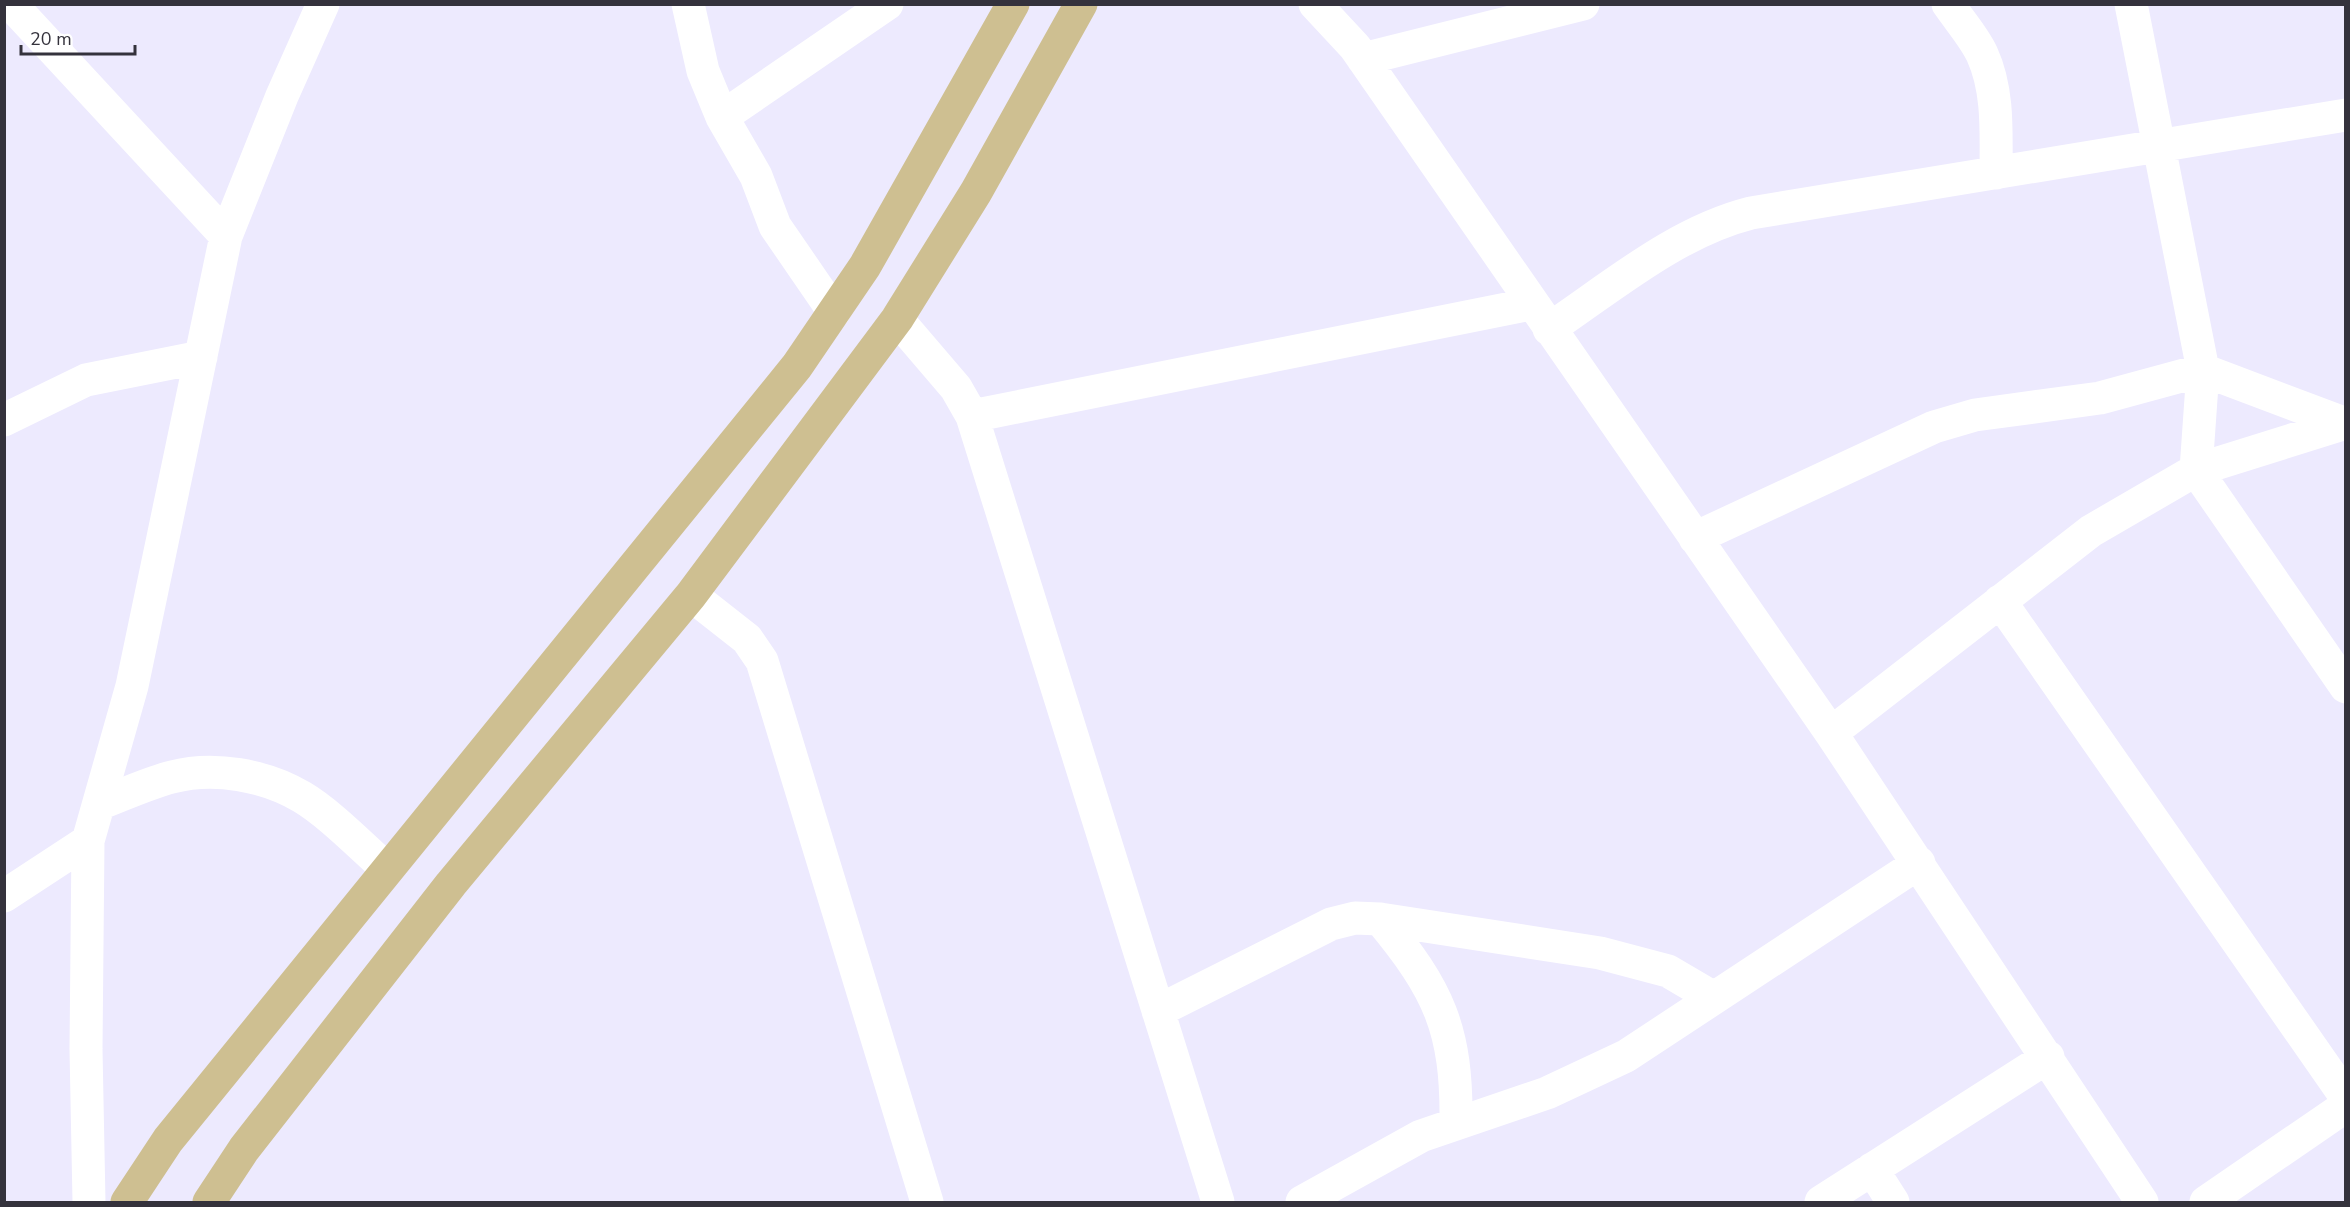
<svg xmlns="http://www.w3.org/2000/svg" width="2350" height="1207" viewBox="0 0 2350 1207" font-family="'Nunito Sans',sans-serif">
	<rect width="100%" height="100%" fill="#edeafe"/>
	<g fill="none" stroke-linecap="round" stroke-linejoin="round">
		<path stroke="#fff" stroke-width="33" d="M11 4 226 236
			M688 4 703 71 722 117 756 176 775 226 834 312
			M1315 4 1355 47 1831 733 2142 1202
			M1948 4C1959 20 1974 37 1982 54 1999 91 1996 134 1996 173
			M2131 4 2203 370 2196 470 2346 687
			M1363 59 1583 4
			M722 117 887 4
			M897 319 956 388 972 416 1218 1202
			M1549 329C1613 286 1676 232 1751 213L2346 115
			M972 416 1531 304
			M4 420 86 380 201 357
			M1695 538 1934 427 1975 415 2100 398 2203 370 2346 424
			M691 595 747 639 762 661 927 1202
			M2000 601 2346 1097
			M1831 733 2091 531 2196 470 2346 423
			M99 804C123 795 148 783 172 777 214 766 265 775 302 797 329 813 361 846 386 868
			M4 896 88 841
			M1380 919C1439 990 1457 1029 1456 1122
			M1158 1011 1331 924 1355 918 1380 919 1600 953 1668 971 1714 998
			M1872 1169 1893 1202
			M89 1202 86 1049 88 841 132 686 226 236 282 96 323 4
			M1302 1202 1421 1136 1547 1093 1626 1056 1919 863
			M1821 1202 2048 1057
			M2206 1202 2346 1106"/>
		<path stroke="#cebf91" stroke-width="33" d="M127 1202 168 1140 797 366 865 266 1013 4
			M209 1202 244 1149 451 884 691 595 897 319 976 192 1081 4"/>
	</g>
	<rect width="2350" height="1207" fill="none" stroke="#34323c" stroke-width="12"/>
	<path d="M21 45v9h114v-9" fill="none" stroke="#34323c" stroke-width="3"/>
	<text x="30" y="45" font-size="18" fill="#34323c" stroke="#ffffff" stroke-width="4.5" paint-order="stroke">20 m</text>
</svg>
